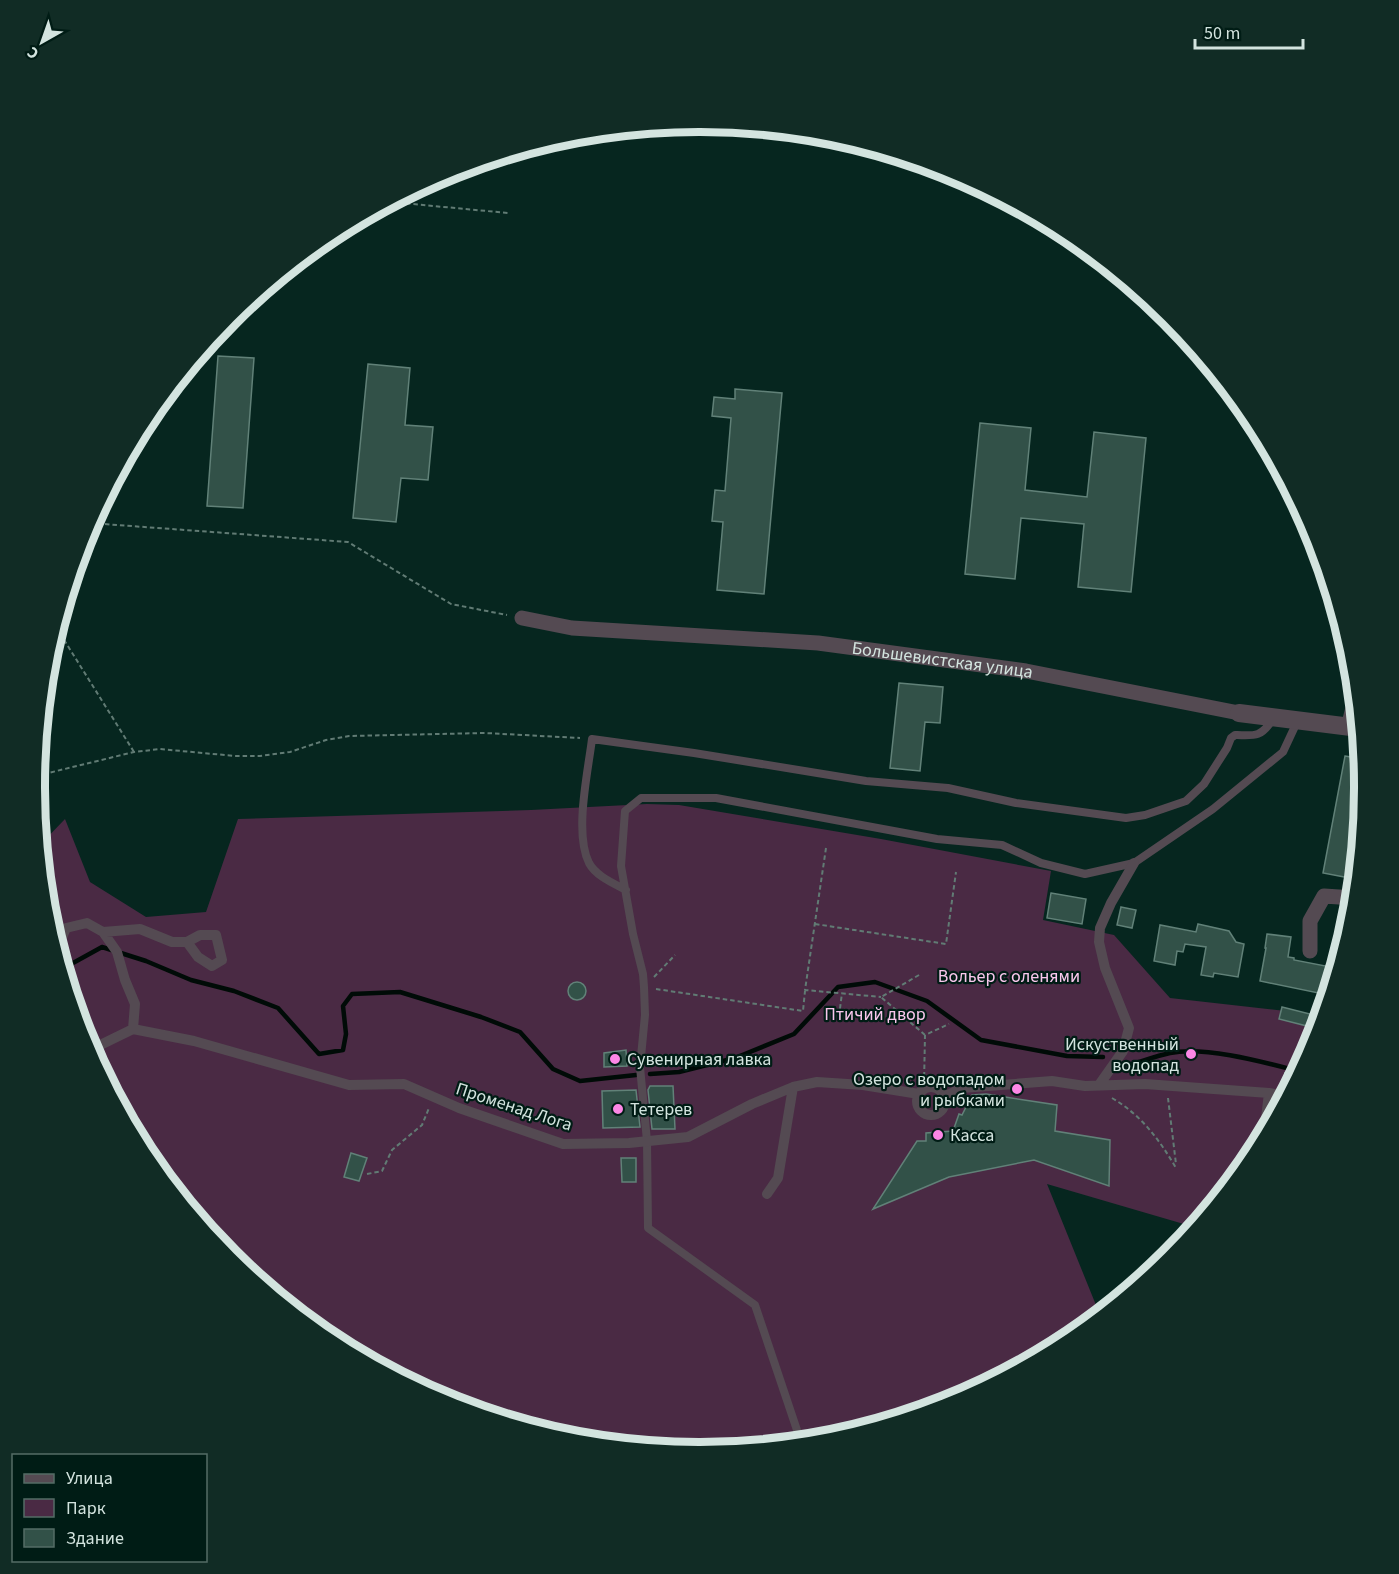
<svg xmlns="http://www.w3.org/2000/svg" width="1399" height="1574" viewBox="0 0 1399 1574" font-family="'Source Sans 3',sans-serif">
	<rect width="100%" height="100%" fill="#06261f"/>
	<path fill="#4a2a44" d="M647 804 679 805 881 839 1051 871 1043 920 1114 935 1170 998 1322 1015 1314 1042 1252 1157 1194 1227 1047 1184 1100 1315 1069 1340 954 1402 829 1439 699 1452 569 1439 445 1401 330 1340 229 1257 146 1156 85 1041 47 916 40 845 65 819 90 882 146 917 206 912 238 819 531 810Z"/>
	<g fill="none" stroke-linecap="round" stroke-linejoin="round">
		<path stroke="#000b07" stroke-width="4.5" d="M64 973 73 963 102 947 146 961 191 980 234 991 278 1008 319 1054 343 1050 346 1034 343 1006 352 994 400 992 481 1017 520 1032 553 1069 580 1081 636 1075
			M1129 1065C1143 1061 1156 1056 1170 1053 1205 1046 1263 1062 1298 1071
			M650 1074 679 1072 735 1058 794 1034 838 987 875 982 927 1001 981 1040 1067 1056 1103 1057"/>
	</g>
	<path fill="#325148" stroke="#618178" stroke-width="1.5" d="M218 356 254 358 243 508 207 506Z
		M368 364 410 368 405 425 433 427 428 480 401 478 396 522 353 518Z
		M735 389 782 393 764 594 717 590 723 522 712 521 715 490 725 491 731 418 712 416 714 397 735 399Z
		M980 423 1031 428 1025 490 1087 497 1094 432 1146 438 1131 592 1078 587 1084 524 1021 518 1015 579 965 574Z
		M899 683 943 687 940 723 925 722 920 771 890 768Z
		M1345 756 1362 759 1364 787 1355 879 1323 873Z
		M1051 893 1086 899 1082 924 1047 918Z
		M1121 907 1136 910 1132 928 1117 925Z
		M1198 924 1229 931 1236 942 1244 944 1238 977 1214 973 1213 977 1201 975 1206 947 1185 944 1183 952 1177 951 1175 965 1154 961 1160 925 1196 932Z
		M1267 934 1291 937 1288 957 1294 958V960L1336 968 1328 995 1260 981 1266 948H1265Z
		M568 991a9 9 0 1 1 18 0a9 9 0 1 1-18 0Z
		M1282 1007 1310 1014 1307 1026 1279 1019Z
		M626 1050 627 1066 604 1067V1053Z
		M650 1086H673L675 1129H652L648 1090Z
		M636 1090 640 1127 603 1128 602 1091Z
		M986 1094 1057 1105 1055 1131 1110 1140 1109 1186 1034 1160 949 1177 873 1209 917 1141H926V1133L953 1131 959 1114 962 1115 972 1095Z
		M351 1153 367 1158 359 1181 344 1177Z
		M621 1158H636V1182H622Z"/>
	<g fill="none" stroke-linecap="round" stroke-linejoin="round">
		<path stroke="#617b74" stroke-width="2" stroke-dasharray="4.5 3" stroke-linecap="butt" d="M391 202 508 213
			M90 523 348 542 451 604 507 615
			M56 627 134 752
			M36 776 134 752 160 749 235 756H260L290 752 326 740 349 736 485 733 580 738
			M826 848 805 990 881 997
			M815 924 946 944 956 872
			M919 975 881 997 925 1035
			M654 977 675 955
			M656 989 803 1011 805 991
			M839 1016 842 993
			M924 1084 925 1035 949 1024
			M1285 1084V1071
			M1112 1098C1141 1115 1159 1139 1176 1168
			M1168 1098 1176 1164
			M367 1174 382 1171 392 1150 422 1125 429 1108"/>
		<path stroke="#544a52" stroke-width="8" d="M1345 725 1355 686
			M626 890C613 883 596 876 589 863 574 833 588 772 592 739L694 753 866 781 948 788 1016 803 1126 818 1145 815 1186 801 1204 784 1227 748 1231 738 1235 735C1256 736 1261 737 1273 719
			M801 1442 755 1305 648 1228 647 1141 640 1067 645 1015 644 987 643 974 633 934 621 866 625 811 641 798H716L937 839 1002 845 1041 863 1085 874 1134 863 1213 809 1283 752 1297 722"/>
		<path stroke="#544a52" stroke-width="10" d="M103 932 140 929 172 942H187L200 935H216L222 960 212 966 198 957 187 942
			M57 949 66 928 87 923 103 932 117 952 125 980 135 1004 133 1029
			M90 1050 133 1029 194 1041 349 1085 404 1084 459 1108 563 1144 629 1143 688 1137 752 1104 793 1087 817 1082 863 1085 919 1094
			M1099 1085 1123 1051 1129 1028 1105 968 1099 942 1100 928 1111 903 1134 863
			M917 1101a14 14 0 1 1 28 0a14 14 0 1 1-28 0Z
			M944 1097 962 1088 1052 1081 1085 1086 1145 1084 1269 1093 1285 1096
			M1264 1135 1269 1093
			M767 1194 778 1178 793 1087"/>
		<g stroke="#544a52" stroke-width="15">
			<path id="s1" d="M522 618 572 628 818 643 1026 671 1239 713"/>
			<path d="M1310 951V921L1324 896 1354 898"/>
		</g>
		<path stroke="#544a52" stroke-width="18" d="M1239 713 1359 728"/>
	</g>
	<g fill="#fb87e5" stroke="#001c15" stroke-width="2">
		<circle cx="1191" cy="1054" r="6"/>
		<circle cx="615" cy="1059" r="6"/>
		<circle cx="1017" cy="1089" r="6"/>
		<circle cx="618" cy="1109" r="6"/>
		<circle cx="938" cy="1135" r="6"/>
	</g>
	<g text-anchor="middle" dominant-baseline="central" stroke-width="4.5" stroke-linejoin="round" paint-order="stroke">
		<g font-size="18" fill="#d3e4df" stroke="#001c15">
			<text stroke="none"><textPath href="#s1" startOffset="423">Большевистская улица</textPath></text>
			<text transform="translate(514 1107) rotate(18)">Променад Лога</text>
		</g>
		<g font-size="18" fill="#f9c7ed" stroke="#001c15">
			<text x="1009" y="976">Вольер с оленями</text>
			<text x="875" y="1014">Птичий двор</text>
		</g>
		<g font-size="18" fill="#d3e4df" stroke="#001c15" text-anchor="start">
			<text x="1179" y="1044" text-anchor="end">Искуственный<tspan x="1179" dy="21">водопад</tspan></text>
			<text x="627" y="1059">Сувенирная лавка</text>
			<text x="1005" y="1079" text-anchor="end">Озеро с водопадом<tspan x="1005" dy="21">и рыбками</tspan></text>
			<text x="630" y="1109">Тетерев</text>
			<text x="950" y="1135">Касса</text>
		</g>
	</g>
	<path d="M0 0H1399V1574H0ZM699 132H700A654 654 0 0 1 1354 786V788A654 654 0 0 1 700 1442H699A654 654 0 0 1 45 788V786A654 654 0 0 1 699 132Z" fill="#112c25" fill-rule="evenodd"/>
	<path fill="none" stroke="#d3e4df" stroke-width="8" d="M699 132H700A654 654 0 0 1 1354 786V788A654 654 0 0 1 700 1442H699A654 654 0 0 1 45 788V786A654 654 0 0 1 699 132Z"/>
	<rect x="12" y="1454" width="195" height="108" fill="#001c15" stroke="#546c66" stroke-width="1.5"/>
	<rect x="24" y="1474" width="30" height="9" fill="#544a52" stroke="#546c66" stroke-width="1.5"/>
	<text x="66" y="1484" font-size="18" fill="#d3e4df">Улица</text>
	<rect x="24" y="1499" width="30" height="18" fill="#4a2a44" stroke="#546c66" stroke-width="1.5"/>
	<text x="66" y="1514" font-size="18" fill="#d3e4df">Парк</text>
	<rect x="24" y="1529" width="30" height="18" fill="#325148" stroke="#546c66" stroke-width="1.5"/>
	<text x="66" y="1544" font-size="18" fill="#d3e4df">Здание</text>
	<g transform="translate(42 42) rotate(220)" stroke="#001c15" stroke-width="4.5" paint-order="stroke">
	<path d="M0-4.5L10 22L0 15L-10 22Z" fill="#d3e4df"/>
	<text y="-9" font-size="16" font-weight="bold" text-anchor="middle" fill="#d3e4df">С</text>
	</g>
	<path d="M1195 39v9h108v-9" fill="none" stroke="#d3e4df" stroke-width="3"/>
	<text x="1204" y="39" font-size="18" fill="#d3e4df" stroke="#001c15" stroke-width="4.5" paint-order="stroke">50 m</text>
</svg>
